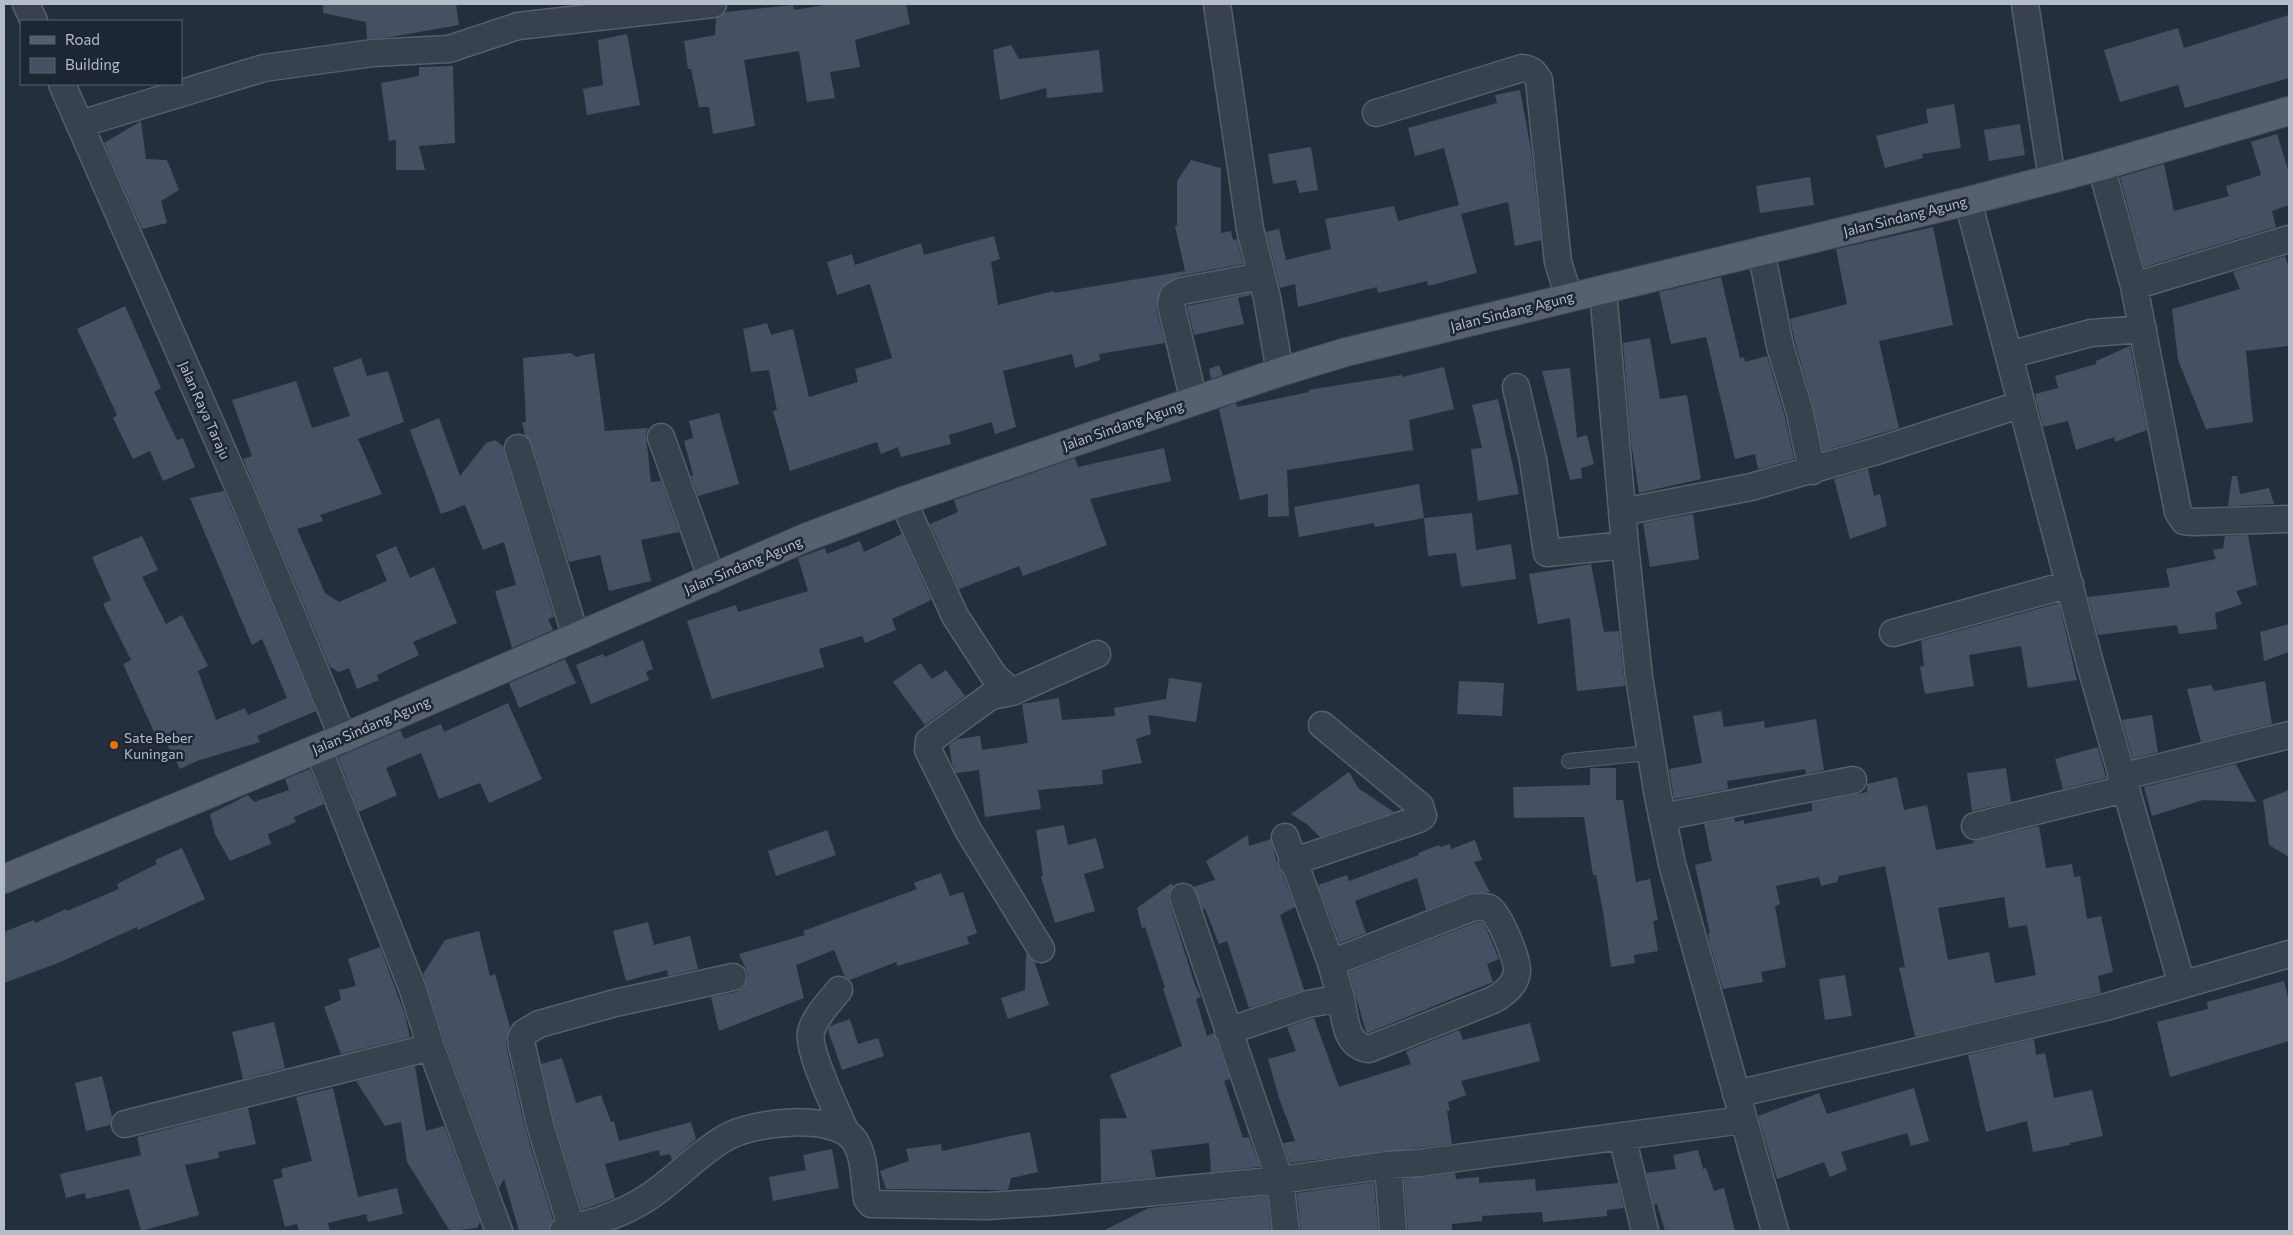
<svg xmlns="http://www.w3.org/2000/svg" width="2293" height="1235" viewBox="0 0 2293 1235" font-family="Commissioner,sans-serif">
	<rect width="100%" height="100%" fill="#242f3e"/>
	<path fill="#455162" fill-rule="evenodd" d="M323 4H456L459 25 391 37 367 39 366 22 323 13Z
		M831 4H906L910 24 855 40 860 67 830 72 835 98 807 102 799 51 744 60 755 126 713 134 709 107H699L691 69H688L684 41 715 35 716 18 725 12 793 5 794 10Z
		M2289 15V78L2185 108 2178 85 2120 102 2104 50 2178 28 2184 48Z
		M627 34 640 105 587 115 583 89 603 85 598 40Z
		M1011 45 1019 59 1099 50 1103 92 1047 98 1046 88 1000 100 993 50Z
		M453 66 455 143 419 146 425 170H396V140L389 141 381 83 419 76V67Z
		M1520 90 1531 150 1541 240 1515 246 1508 202 1461 214 1477 273 1428 286 1427 281 1378 293 1377 287 1298 307 1295 284 1280 288 1266 232 1279 229 1286 260 1331 249 1325 219 1394 206 1398 221 1459 205 1444 148 1415 156 1408 128 1497 103 1495 95Z
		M1954 104 1961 148 1922 154 1923 158 1885 168 1876 136 1928 123 1926 109Z
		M141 121 146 159 167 160 179 190 161 201 167 223 142 229 104 143Z
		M2020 124 2025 155 1989 161 1984 130Z
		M2277 134 2289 173V205L2272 211 2276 227 2144 267 2120 177 2164 164 2174 211 2229 196 2226 186 2261 175 2251 142Z
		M1311 147 1318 190 1299 193 1296 180 1273 184 1268 154Z
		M1191 160 1221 168V233L1231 231 1233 240 1237 239 1243 264 1179 276 1161 287 1156 308 1165 343 1099 354 1100 360 1075 368 1072 354 1003 371 1016 427 995 434 992 422 949 435 951 444 901 457 898 447 881 454 877 442 790 471 773 411 777 410 769 370 751 372 743 329 767 323 771 335 793 329 809 397 858 382 855 369 892 358 870 284 837 295 827 262 852 254 855 265 921 243 924 255 994 236 1000 259 991 262 998 305 1054 291V293L1185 271 1175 226 1177 225V181Z
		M1810 177 1814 205 1760 213 1756 186Z
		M1933 227 1953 325 1879 341 1899 428 1823 451 1814 409 1795 342 1790 319 1847 304 1836 249Z
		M2285 256 2289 268V346L2246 351 2253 422 2206 429 2178 360 2172 309 2240 289 2233 272Z
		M1721 277 1740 358 1744 357 1745 362 1767 356 1785 417 1794 459 1758 469 1755 454 1735 459 1706 337 1671 344 1659 292Z
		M1250 293 1251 295 1238 298 1244 324 1194 335 1187 306Z
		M125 306 161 388 154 392 177 440 183 438 195 467 163 481 150 451 133 459 113 418 117 415 77 329Z
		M1650 338 1660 399 1687 395 1701 479 1639 493 1631 442 1623 343Z
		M2130 346 2147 430 2115 442 2114 437 2076 450 2068 421 2043 427 2035 394 2058 388 2055 376 2096 364V361Z
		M571 353 576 357 594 353 605 431 648 428 646 435 651 482 661 481 679 532 641 540 651 581 609 591 600 555 569 562 532 444 525 435 522 422H526L523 358Z
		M361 358 367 376 388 371 404 422 358 439 382 494 320 515 323 521 297 529 325 593 339 602 387 581 376 555 396 546 410 578 434 567 457 623 413 642 419 655 377 675 379 680 357 689 349 668 339 672 330 667 243 459 252 456 232 400 296 381 312 428 350 416 333 368Z
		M1219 365 1223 375 1211 379 1209 369Z
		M1444 367 1454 409 1409 420 1413 450 1287 470 1289 516 1268 517V494L1240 500 1219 409 1236 403 1237 407 1309 392 1308 390 1402 375V377Z
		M1570 368 1577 438 1587 435 1594 464 1581 468 1582 478 1570 480 1542 371Z
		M1498 399 1519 494 1478 501 1471 449 1482 448 1472 405Z
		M719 413 739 484 698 496 691 476 693 475 684 441 693 438 689 421Z
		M439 418 460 476 486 443 495 440 503 446 504 452 554 617 548 619 553 630 512 648 495 591 516 585 504 542 483 550 465 505 441 514 410 430Z
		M1164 448 1171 481 1090 499 1107 545 1023 576 1019 566 959 589 930 524 958 512 954 500 1075 458 1078 467Z
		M1868 469 1874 496 1880 494 1887 526 1850 539 1834 479Z
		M2232 476H2237L2240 494 2269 488 2274 504 2228 506Z
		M1419 484 1424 518 1375 527 1374 523 1299 537 1294 507Z
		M224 491 316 711 257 736 260 742 197 761 180 769 160 731 155 734 123 664 131 660 103 604 111 600 92 557 142 536 158 570 142 577 166 624 182 615 208 666 198 671 216 720 245 708 248 715 287 698 262 639 252 645 190 498Z
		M1472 513 1476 550 1511 544 1516 579 1461 587 1456 553 1428 556 1424 518Z
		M1693 514 1699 559 1650 567 1643 523Z
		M902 534 931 600 892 619 896 630 865 643 862 636 819 649 824 667 712 699 687 621 736 605 738 612 808 591 798 558 825 548 827 554 860 541 864 552Z
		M2248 535 2257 585 2236 591 2242 604 2215 613 2217 629 2179 634 2177 625 2098 635 2088 597 2170 587 2166 569 2216 559 2213 550 2223 548 2225 536Z
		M1591 564 1604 632 1619 631 1625 686 1577 691 1570 618 1538 624 1529 574Z
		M2059 603 2077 680 2028 688 2021 646 1969 655 1974 686 1925 694 1920 667 1924 666 1921 641Z
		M2289 624V652L2264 661 2260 632Z
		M643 640 653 669 646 672 649 680 591 704 576 665 603 654 605 657Z
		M565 659 576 683 519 708 509 683Z
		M920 663 932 679 946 670 965 696 925 725 893 682Z
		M1169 678 1202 683 1196 722 1148 715 1151 734 1136 739 1142 763 1102 770 1103 784 1038 790 1041 809 985 817 979 770 956 773 952 764 949 745 958 739 980 736 982 750 1028 743 1022 704 1059 698 1062 720 1115 716 1114 708 1166 699Z
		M1459 681 1504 683 1502 716 1457 714Z
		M2265 681 2272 724 2201 742 2187 689 2211 685 2214 691Z
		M508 703 542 779 489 803 480 783 439 799 421 753 386 768 397 795 359 812 338 757 400 730 404 739 441 724 444 732Z
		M1721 711 1724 727 1764 721 1765 728 1816 719 1824 770 1806 774 1805 769 1727 781 1728 789 1674 799 1669 769 1702 763 1693 716Z
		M2152 715 2158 752 2133 759 2122 720Z
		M2098 747 2106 778 2063 789 2055 759Z
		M2236 764 2256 802 2203 800 2152 816 2144 787Z
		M1590 768H1616V800H1623L1636 882 1650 879 1658 920 1653 921 1658 951 1634 955 1635 963 1611 967 1603 912 1596 875H1593L1584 817 1514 818 1513 787 1590 785Z
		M2006 768 2011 802 1972 811 1967 773Z
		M310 769 324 804 294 817 296 822 268 834 271 844 230 861 215 834 210 814 248 795 254 802 289 790 285 779Z
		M1349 772 1358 788 1394 812 1320 837 1308 825 1291 814Z
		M1897 777 1904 810 1927 805 1936 850 1974 843 1973 841 2039 826 2046 868 2072 864 2074 877 2080 876 2087 919 2101 916 2113 972 2098 976 2101 993 1915 1037 1899 968 1905 967 1885 866 1839 876 1837 882 1821 886 1819 877 1776 886 1780 904 1775 906 1786 967 1761 972 1763 982 1723 989 1710 944 1708 933H1710L1695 865 1712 861 1704 824 1734 818 1735 822 1744 820V824L1812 811V803L1867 792V784ZM2004 897 2009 928 2027 925 2036 975 1995 983 1989 952 1948 960 1938 908Z
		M2289 790V857L2269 845 2263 800Z
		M1064 825 1068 845 1096 838 1104 868 1084 874 1095 911 1055 923 1041 877 1043 876 1036 830Z
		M827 830 836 855 776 876 768 851Z
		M1248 835 1249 846 1271 839 1278 867 1282 873 1295 907 1280 915 1304 990 1249 1008 1227 941 1219 944 1205 909H1203L1193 887 1215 880 1206 861Z
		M1475 840 1482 860 1474 862 1490 892 1469 893 1426 910 1417 878 1414 879 1355 901 1366 933 1340 943 1318 885 1347 875 1349 881 1419 855 1418 853 1439 845 1440 847 1450 844 1451 849Z
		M182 848 205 899 138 930 137 927 58 963 4 983V932L34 920 35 923 66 909 67 911 119 889 117 884 157 864 155 860Z
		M941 873 950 896 963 892 977 933 967 937 969 944 898 966 896 962 850 980 845 977 834 950 796 965 804 998 719 1031 711 997 736 992 743 988 747 981 748 974 739 954 805 935 803 931 917 889 914 883Z
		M1172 883 1173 886 1168 895 1169 902 1195 985 1201 997 1196 999 1207 1036 1214 1033 1230 1079 1224 1081 1243 1138 1249 1137 1260 1167 1211 1172 1209 1143 1151 1150 1156 1177 1101 1182 1100 1119 1127 1118 1110 1075 1182 1046 1163 989 1165 988 1145 927 1142 928 1137 908Z
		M648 922 654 945 690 936 698 969 668 976 667 970 626 981 613 931Z
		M1477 922H1482L1485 926 1499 959 1487 964 1493 982 1368 1033 1366 1032 1349 972Z
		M479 931 490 976 495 974 510 1027 506 1041 507 1049 525 1128 553 1220 548 1231H519L504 1179 499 1188 445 1042 423 974 445 940Z
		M380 947 405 1015 410 1037 341 1054 324 1007 341 1000 339 990 356 986 348 959Z
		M1026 953 1035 963 1049 1005 1008 1019 1001 998 1025 990Z
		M1845 975 1852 1016 1825 1020 1819 979Z
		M2284 981 2289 1001V1041L2170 1077 2157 1022 2208 1009 2207 1002Z
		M1314 1018 1339 1087 1411 1064 1406 1051 1459 1030 1463 1040 1530 1023 1540 1061 1461 1081 1466 1095 1448 1102 1450 1110 1447 1111 1452 1144 1290 1163 1283 1143 1295 1141 1279 1098 1268 1059 1296 1051 1287 1027Z
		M850 1019 858 1044 878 1038 884 1056 842 1070 828 1030 830 1026Z
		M274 1022 285 1068 243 1079 232 1032Z
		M2034 1039 2036 1055 2045 1053 2054 1098 2092 1090 2103 1136 2070 1143V1145L2033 1152 2027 1121 1986 1132 1968 1055Z
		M562 1058 576 1103 601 1095 611 1122 614 1121 619 1141 691 1122 696 1139 672 1160 670 1154 660 1156 659 1150 605 1164 615 1198 582 1210 554 1121 541 1064Z
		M415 1066 426 1131 444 1126 480 1222 477 1228 450 1231 407 1162 401 1122 385 1126 356 1081Z
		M102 1076 112 1117 110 1125 86 1131 75 1083Z
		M333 1088 358 1197 397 1188 403 1214 368 1222 366 1214 328 1223 330 1231H299L297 1224 285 1227 273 1180 283 1177 281 1169 312 1161 296 1097Z
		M1914 1088 1929 1141 1911 1146 1907 1133 1841 1152 1847 1170 1830 1177 1824 1162 1777 1179 1758 1116 1819 1093 1827 1114Z
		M248 1108 256 1144 218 1152 219 1158 185 1165 199 1215 141 1231 129 1189 86 1199 85 1193 66 1198 60 1174 141 1155 137 1137Z
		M1030 1132 1038 1172 1011 1178 1008 1190 886 1189 880 1171 909 1161 906 1149 941 1144 942 1151Z
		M832 1149 839 1188 773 1201 769 1177 806 1170 803 1155Z
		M1698 1150 1703 1169 1706 1168 1714 1191 1724 1188 1735 1231H1665L1657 1204 1654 1205 1646 1173 1676 1169 1673 1155Z
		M1455 1173 1456 1179 1479 1177V1183L1535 1179 1536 1191 1618 1183 1624 1208 1607 1210V1216L1543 1222 1542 1212 1482 1216V1221L1452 1224V1231H1408L1404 1179Z
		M1374 1182 1378 1231H1301L1297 1193Z
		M1267 1196 1271 1231H1103L1149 1208Z"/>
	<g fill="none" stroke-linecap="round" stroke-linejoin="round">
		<defs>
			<path id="service" d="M1569 761 1650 753"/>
			<path id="minor" d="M26 4 34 21
				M1217 4 1250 229 1267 298 1280 372
				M2025 4 2052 179
				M62 84 245 502 343 738
				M1376 113 1522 68C1532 69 1534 72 1539 80L1558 262 1569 297
				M80 124 264 68 373 53 449 49 518 26 713 4
				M2101 166 2134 286 2178 512 2184 521 2194 522 2289 519
				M1761 251 1780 346 1800 413 1812 471
				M2134 286 2289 239
				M1603 290 1625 545 1639 677 1657 791 1672 864 1775 1231
				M2009 355 2091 333 2143 329
				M1516 387 1533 460 1547 553 1625 545
				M1194 401 1171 305 1173 296 1182 291 1261 276
				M661 437 712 579
				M518 448 576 637
				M903 501 955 616 994 676 1012 692 991 696 933 738 929 741 928 750 968 830 1041 949
				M1622 512 1751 487 1880 450 2022 404
				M1893 633 2070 584
				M1012 692 1097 654
				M318 748 413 990 431 1047 499 1231
				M2121 777 2289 735
				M1662 817 1853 780
				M1975 826 2125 789
				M1292 862 1419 819 1423 816 1420 806 1322 725
				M1183 897 1280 1180 1286 1231
				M1331 963 1474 907C1479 907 1485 906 1489 908 1499 913 1518 960 1517 971 1516 985 1504 994 1493 1000L1369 1049C1345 1046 1345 1018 1341 998
				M2182 985 2289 954
				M839 990C829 1003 815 1016 811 1032 807 1051 837 1111 845 1131
				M1228 1031 1308 1004 1341 998 1331 963 1285 837
				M1736 1094 2106 1007 2182 985 2091 667 1968 201
				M125 1124 431 1047
				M1622 1136 1645 1231
				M1388 1165 1393 1231
				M572 1229 540 1125 522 1046 521 1039 524 1033 539 1024 615 1003 733 977
				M563 1231C592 1223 621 1215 647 1198 675 1180 697 1154 725 1138 751 1122 834 1112 854 1140 865 1155 864 1181 867 1199L871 1204 987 1206 1051 1202 1280 1180 1388 1165 1419 1163 1743 1120"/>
			<path id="primary" d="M4 879 343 738 807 537 903 501 1194 401 1280 372 1346 352 1968 201 2101 166 2289 111"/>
		</defs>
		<use href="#service" stroke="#565f6c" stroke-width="16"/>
		<use href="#minor" stroke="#565f6c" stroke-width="29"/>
		<use href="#primary" stroke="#414a57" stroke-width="30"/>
		<use href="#service" stroke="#38414e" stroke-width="14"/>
		<use href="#minor" stroke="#38414e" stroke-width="26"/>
		<use href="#primary" stroke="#56606e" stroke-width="28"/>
	</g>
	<circle fill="#e8710a" stroke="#1d2633" stroke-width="2" cx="114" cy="745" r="5"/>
	<g text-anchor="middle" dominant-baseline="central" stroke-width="5" stroke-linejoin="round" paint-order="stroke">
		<g font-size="14" fill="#b4bcc9" stroke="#1d2633">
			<text transform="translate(1905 216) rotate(-14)">Jalan Sindang Agung</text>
			<text transform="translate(1512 311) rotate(-14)">Jalan Sindang Agung</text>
			<text transform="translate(205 410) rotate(66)">Jalan Raya Taraju</text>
			<text transform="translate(1123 425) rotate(-19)">Jalan Sindang Agung</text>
			<text transform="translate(743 565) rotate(-23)">Jalan Sindang Agung</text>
			<text transform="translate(371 725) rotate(-23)">Jalan Sindang Agung</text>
		</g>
		<g font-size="14" fill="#b4bcc9" stroke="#1d2633" text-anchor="start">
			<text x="124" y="737">Sate Beber<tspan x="124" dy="16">Kuningan</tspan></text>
		</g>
	</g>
	<rect width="2293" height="1235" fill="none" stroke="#b4bcc9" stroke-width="10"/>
	<rect x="20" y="20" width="162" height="65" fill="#1d2633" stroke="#59626f"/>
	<rect x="30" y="36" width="25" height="8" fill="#56606e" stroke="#59626f"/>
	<text x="65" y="45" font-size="15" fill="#b4bcc9">Road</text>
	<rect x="30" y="58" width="25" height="15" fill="#455162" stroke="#59626f"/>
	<text x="65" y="70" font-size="15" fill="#b4bcc9">Building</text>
</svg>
